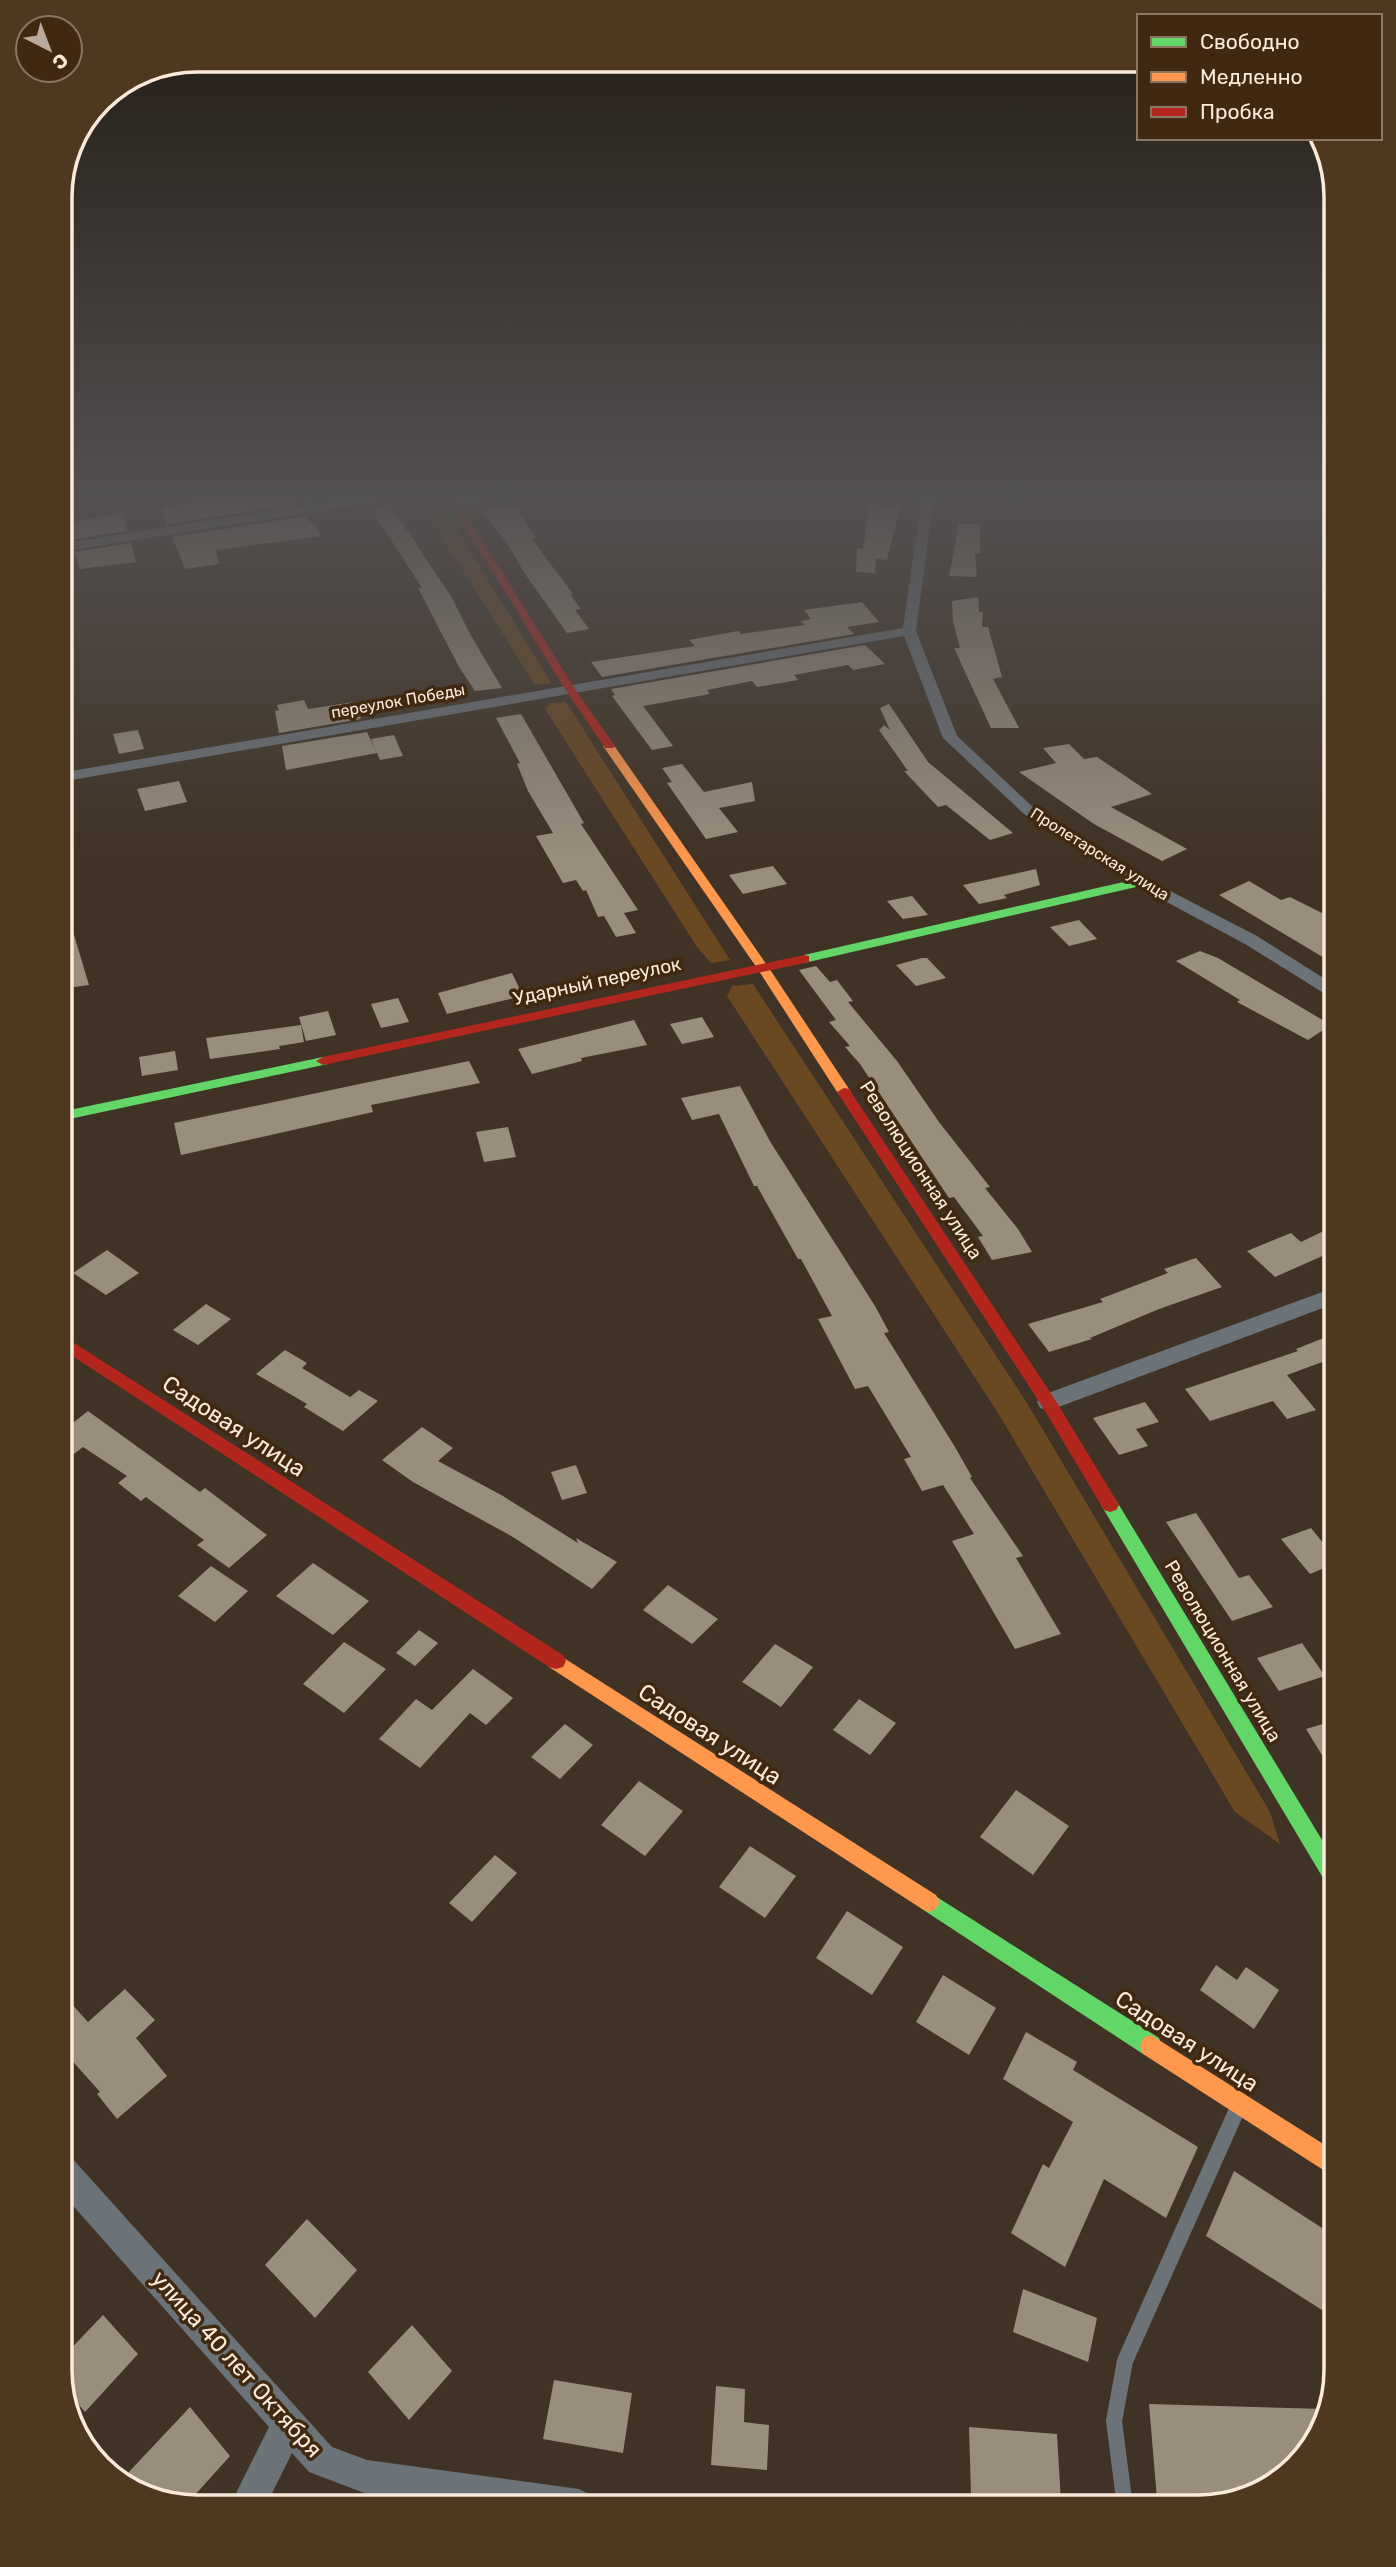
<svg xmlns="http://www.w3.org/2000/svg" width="1396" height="2567" viewBox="0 0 1396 2567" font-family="Rubik,sans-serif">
	<rect width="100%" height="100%" fill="#403325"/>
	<path fill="#6a4822" d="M431 506 448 515 551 683 535 685 426 512Z
		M566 702 730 960 711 963 697 947 545 709 550 703Z
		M753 984 1027 1403 1270 1812 1280 1844 1235 1812 998 1413 727 996 732 986Z"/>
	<path fill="#998d7c" d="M251 495H290L297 504 167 524 161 507Z
		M389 503 452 598 470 634 502 688 475 691 459 667 418 588H422L372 510Z
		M870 504 900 506 887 560 876 559 875 573 856 572 857 548 863 549Z
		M516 506 535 538 532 539 573 594H570L581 609 575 610 589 629 567 633 525 574 507 543 482 511Z
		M123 513 127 531 69 540 63 523Z
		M306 516 322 536 216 550 219 564 185 569 172 537Z
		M959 524H980V553H975L977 577 949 576Z
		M131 543 136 562 80 569 74 552Z
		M978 597 979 612H983L982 627H988L1002 677 993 679 1019 728H991L954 648H960L953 622 952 601Z
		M862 602 879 622 847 627 854 634 602 677 591 662 695 646 689 640 738 631 741 634 805 625 801 621 811 619 804 610Z
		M865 645 885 664 853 670 848 665 794 675 798 680 757 687 752 681 707 690 710 694 643 706 673 746 652 750 612 696 615 695 611 689Z
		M304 700 308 709 354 702 361 719 279 733 275 711 279 710 277 705Z
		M889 704 928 762 1013 833 990 840 946 805 938 807 904 771H908L879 730 884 725 890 730 880 708Z
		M521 714 584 823 581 824 638 910 624 913 636 933 616 937 604 916 598 917 586 890 583 891 576 880 563 883 536 836 553 833 528 791 517 764 520 763 496 718Z
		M138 730 144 749 119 754 113 734Z
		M367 732 377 753 286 770 282 746Z
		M394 735 403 756 380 760 371 739Z
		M1069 744 1084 759 1097 757 1152 794 1111 807 1187 849 1162 861 1094 824 1019 772 1056 763 1043 748Z
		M682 764 704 792 752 782 755 801 719 808 738 832 706 839 667 783 672 782 662 768Z
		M179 781 187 802 145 811 137 789Z
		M773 866 787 884 743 894 729 875Z
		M1036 869 1040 885 1004 895 1007 898 979 904 963 885Z
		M1249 881 1281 900 1290 897 1336 920V965L1219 895Z
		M912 896 928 915 903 919 887 901Z
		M65 905 89 985 60 989V906Z
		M1079 920 1097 939 1069 946 1050 927Z
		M1200 951 1218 958 1331 1025 1308 1040 1237 1002 1240 1000 1176 961Z
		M922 958H927L946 978 916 986 896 965Z
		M816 966 830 982 837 980 853 1001 848 1002 897 1061 939 1122 990 1187 985 1188 1018 1229 1032 1252 992 1260 978 1237 983 1236 954 1197 949 1198 860 1064 845 1047 850 1046 829 1022 836 1020 799 970Z
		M512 973 523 996 447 1014 438 993Z
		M398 998 409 1022 381 1028 371 1004Z
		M328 1011 336 1035 306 1041 299 1017Z
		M702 1017 714 1037 682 1044 670 1024Z
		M634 1020 647 1045 581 1058 582 1061 532 1074 518 1049Z
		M301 1025 304 1042 279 1046 280 1049 210 1059 206 1038Z
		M175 1051 178 1070 142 1076 139 1057Z
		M469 1061 480 1083 371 1105 373 1112 181 1155 174 1123Z
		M740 1086 771 1143 875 1306 889 1332 884 1333 955 1447 972 1477 970 1478 1023 1556 1016 1558 1061 1634 1015 1649 952 1541 974 1534 943 1485 922 1491 904 1459 911 1457 868 1386 855 1389 818 1319 832 1316 801 1259H798L757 1186H754L719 1114 692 1120 681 1098Z
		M508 1127 516 1157 484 1162 476 1132Z
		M1336 1225V1250L1275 1277 1247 1251 1291 1233 1301 1242Z
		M107 1250 139 1273 106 1295 73 1273Z
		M1196 1258 1222 1287 1159 1309 1090 1338 1092 1339 1049 1352 1028 1324 1103 1302 1100 1299 1168 1273 1164 1269Z
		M206 1304 231 1319 198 1345 173 1330Z
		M1336 1333V1357L1287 1375 1316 1410 1287 1419 1273 1401 1210 1421 1185 1389 1298 1351 1296 1349Z
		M285 1350 307 1363 302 1368 350 1397 359 1390 378 1401 343 1431 304 1407 307 1404 256 1374Z
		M1145 1402 1159 1422 1136 1429 1148 1446 1119 1455 1093 1418Z
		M88 1411 200 1492 205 1488 267 1535 229 1568 197 1545 204 1540 146 1497 141 1501 118 1483 127 1476 83 1447 74 1454 60 1445V1433Z
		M422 1427 453 1448 438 1461 503 1496 578 1543 576 1538 617 1562 592 1589 513 1537 413 1482 382 1460Z
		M576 1465 587 1493 562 1500 551 1472Z
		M1196 1513 1239 1578 1249 1575 1273 1607 1232 1621 1166 1522Z
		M1311 1528 1336 1559V1563L1310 1574 1281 1539Z
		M313 1563 369 1601 333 1635 276 1596Z
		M211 1566 248 1591 215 1622 178 1596Z
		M668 1585 718 1619 692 1644 643 1610Z
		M419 1630 438 1643 415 1666 396 1653Z
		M344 1642 386 1669 344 1713 303 1684Z
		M1302 1643 1325 1676 1279 1691 1257 1658Z
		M775 1644 813 1667 781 1707 742 1682Z
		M473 1669 513 1698 486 1725 470 1713 420 1768 379 1739 416 1699 432 1710Z
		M859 1699 896 1723 870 1755 833 1730Z
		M1336 1720V1778L1306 1729Z
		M565 1724 593 1745 560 1779 531 1757Z
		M639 1781 683 1811 645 1856 601 1825Z
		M1016 1790 1069 1826 1033 1875 980 1837Z
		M750 1846 796 1876 765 1918 719 1887Z
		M495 1855 517 1873 472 1922 449 1903Z
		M847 1911 903 1947 872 1995 816 1958Z
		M1216 1965 1237 1980 1246 1967 1279 1990 1254 2029 1200 1990Z
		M943 1975 996 2008 969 2055 916 2022Z
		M125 1989 155 2020 136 2038 167 2076 117 2119 97 2094 100 2092 60 2047V1991L88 2022Z
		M1026 2032 1077 2062 1073 2070 1198 2147 1166 2218 1104 2179 1065 2267 1011 2233 1043 2164 1049 2168 1073 2122 1003 2079Z
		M1234 2171 1336 2237V2319L1206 2236Z
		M307 2219 357 2270 315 2318 265 2265Z
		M1023 2289 1097 2318 1088 2362 1013 2332Z
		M103 2315 138 2354 85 2412 63 2386 60 2360Z
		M412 2325 452 2371 409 2420 368 2372Z
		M554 2380 632 2393 623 2453 543 2439Z
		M716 2386 745 2389 744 2422 769 2425 767 2470 711 2465Z
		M1149 2404 1325 2409 1313 2447 1252 2497 1232 2501 1157 2499Z
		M190 2407 230 2456 185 2506 141 2491 127 2474Z
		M969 2427 1057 2434 1061 2502 971 2495Z"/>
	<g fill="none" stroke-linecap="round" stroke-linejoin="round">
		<path stroke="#6c7378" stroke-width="7" d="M306 495 313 508
			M453 502 496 495"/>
		<path stroke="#6c7378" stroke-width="16" d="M1125 2507 1114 2421 1125 2361 1236 2112"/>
		<path fill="#6c7378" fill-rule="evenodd" d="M371 495H402L396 499 60 552V544Z
			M922 495H934L916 631 957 736 1034 808 1147 879 1257 936 1336 986V998L1330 997 1245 944 1135 885 1024 814 943 738 904 636 60 782V773L903 628Z
			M1336 1287V1303L1056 1408 1048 1410 1040 1408 1037 1402 1040 1396Z
			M60 2152 71 2157 332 2447 367 2460 579 2489 591 2495 596 2507H457L367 2494 309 2472 292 2453 265 2507H229L269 2427 60 2191Z"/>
		<path fill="#63d668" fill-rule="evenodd" d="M1141 878 1145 879V885L804 963 798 959 804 955Z
			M323 1057 330 1061 328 1064 60 1121V1112Z
			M1110 1498 1116 1500 1336 1863V1891L1329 1888 1104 1510 1101 1505 1104 1500Z
			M929 1892 1159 2038 1162 2046 1159 2054 1151 2057 1143 2054 922 1909 918 1902 922 1895Z"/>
		<path fill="#ff974d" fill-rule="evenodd" d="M605 744H613L769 968 851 1092 849 1095H839L757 968 603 746Z
			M556 1653 936 1895 940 1902 936 1909 929 1912 922 1909 549 1667 546 1661 549 1655Z
			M1151 2035 1336 2152V2177L1328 2173 1143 2054 1140 2046 1143 2038Z"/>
		<path fill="#b3261e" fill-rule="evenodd" d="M445 495H454L575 689 615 746 613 748H605L565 689Z
			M804 955 809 956V962L323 1065 316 1061 323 1057Z
			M844 1088 849 1089 1054 1398 1116 1500 1119 1505 1116 1510 1110 1512 1104 1510 1042 1406 837 1092Z
			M60 1334 563 1655 566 1661 563 1667 556 1669 549 1667 60 1348Z"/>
	</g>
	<linearGradient id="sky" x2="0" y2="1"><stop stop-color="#231c14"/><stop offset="0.58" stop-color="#535051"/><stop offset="1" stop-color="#535051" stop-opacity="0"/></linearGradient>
	<rect width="1396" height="855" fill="url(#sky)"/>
	<g text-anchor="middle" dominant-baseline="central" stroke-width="7" stroke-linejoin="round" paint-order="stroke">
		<g font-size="16" fill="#faeadc" stroke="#402910">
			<text transform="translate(398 701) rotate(-10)">переулок Победы</text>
			<text transform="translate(1100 854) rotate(32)">Пролетарская улица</text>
		</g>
		<g font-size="19" fill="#faeadc" stroke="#402910">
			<text transform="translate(597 981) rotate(-12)">Ударный переулок</text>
			<text transform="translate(921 1170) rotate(57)">Революционная улица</text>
			<text transform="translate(1223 1651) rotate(59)">Революционная улица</text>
		</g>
		<g font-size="23" fill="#faeadc" stroke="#402910">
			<text transform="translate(234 1426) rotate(33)">Садовая улица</text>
			<text transform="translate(710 1734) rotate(33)">Садовая улица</text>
			<text transform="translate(1187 2041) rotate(33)">Садовая улица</text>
			<text transform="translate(237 2364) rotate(48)">улица 40 лет Октября</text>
		</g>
	</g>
	<path d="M0 0H1396V2567H0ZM197 72H1199A125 125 0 0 1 1324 197V2370A125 125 0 0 1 1199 2495H197A125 125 0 0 1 72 2370V197A125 125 0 0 1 197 72Z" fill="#4f3820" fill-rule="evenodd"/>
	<path fill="none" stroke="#faeadc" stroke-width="3.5" d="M197 72H1199A125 125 0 0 1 1324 197V2370A125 125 0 0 1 1199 2495H197A125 125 0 0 1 72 2370V197A125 125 0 0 1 197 72Z"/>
	<rect x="1137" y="14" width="245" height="126" fill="#402910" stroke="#8a7662" stroke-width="2"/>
	<rect x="1151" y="37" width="35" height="10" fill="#63d668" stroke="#8a7662" stroke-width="2"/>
	<text x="1200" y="49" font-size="21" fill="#faeadc">Свободно</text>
	<rect x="1151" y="72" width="35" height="10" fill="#ff974d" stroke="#8a7662" stroke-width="2"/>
	<text x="1200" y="84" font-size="21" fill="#faeadc">Медленно</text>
	<rect x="1151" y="107" width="35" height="10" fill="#b3261e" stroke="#8a7662" stroke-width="2"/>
	<text x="1200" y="119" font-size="21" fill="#faeadc">Пробка</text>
	<g transform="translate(49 49) rotate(138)"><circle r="33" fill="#402910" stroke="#8a7662" stroke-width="2"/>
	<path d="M0-5L12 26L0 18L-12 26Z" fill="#b9aa9c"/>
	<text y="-10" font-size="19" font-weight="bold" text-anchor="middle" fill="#faeadc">С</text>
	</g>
</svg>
